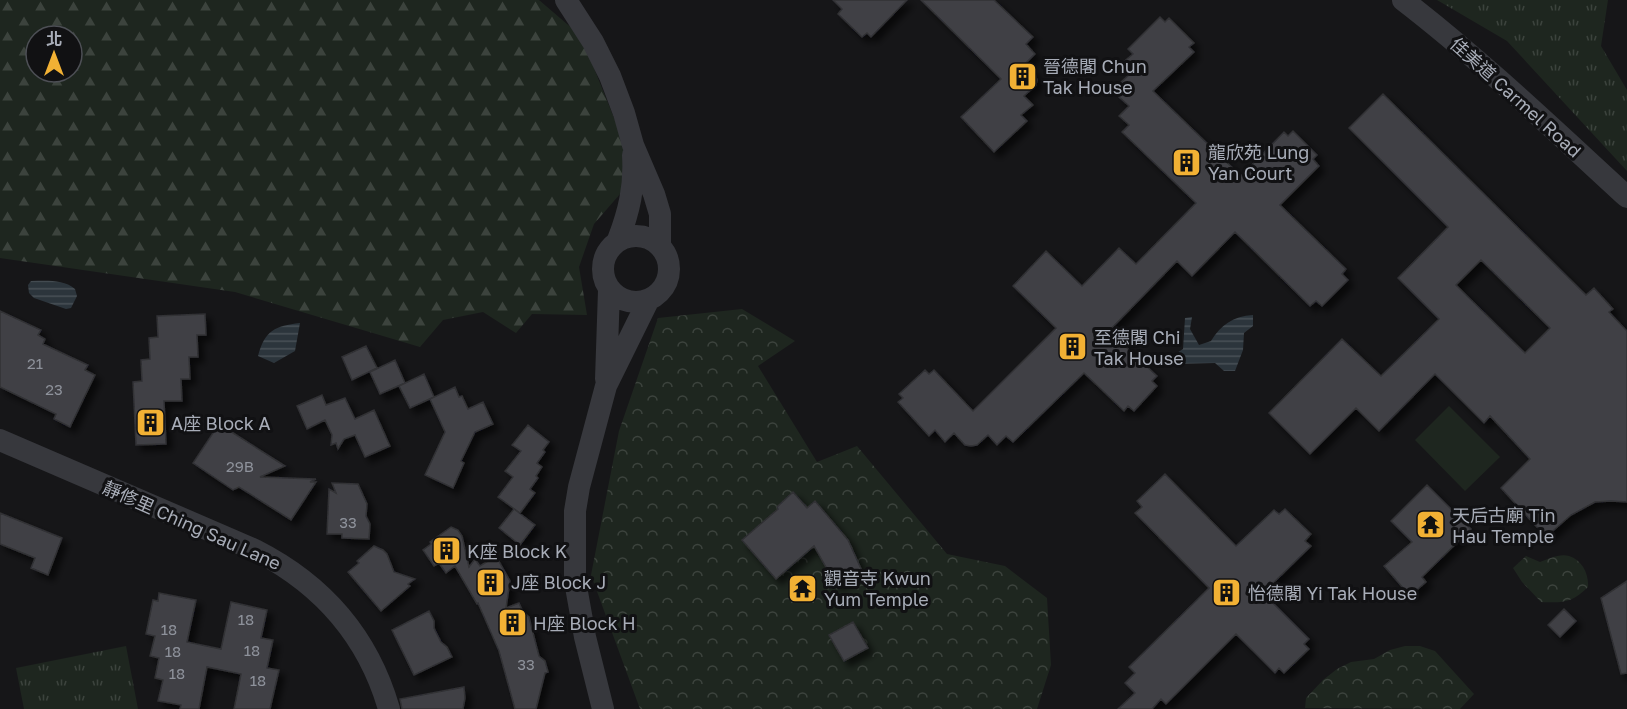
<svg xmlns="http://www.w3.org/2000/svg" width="1627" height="709" viewBox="0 0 1627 709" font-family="'Golos Text','Noto Sans TC',sans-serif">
	<defs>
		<pattern id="grass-tufts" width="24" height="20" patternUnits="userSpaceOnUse" patternTransform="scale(1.5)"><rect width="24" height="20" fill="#1e261f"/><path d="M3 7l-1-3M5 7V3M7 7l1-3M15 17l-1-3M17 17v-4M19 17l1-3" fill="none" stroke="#3c433d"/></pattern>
		<pattern id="forest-firs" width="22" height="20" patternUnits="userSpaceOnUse" patternTransform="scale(1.5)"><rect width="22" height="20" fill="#1e261f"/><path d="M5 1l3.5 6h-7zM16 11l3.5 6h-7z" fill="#3c433d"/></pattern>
		<pattern id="park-crowns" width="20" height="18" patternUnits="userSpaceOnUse" patternTransform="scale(1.5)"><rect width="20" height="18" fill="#1e261f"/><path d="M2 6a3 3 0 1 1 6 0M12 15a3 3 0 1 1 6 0" fill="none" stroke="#3c433d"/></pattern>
		<pattern id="water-rules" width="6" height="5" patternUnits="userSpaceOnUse" patternTransform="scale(1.5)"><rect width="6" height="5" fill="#2c353c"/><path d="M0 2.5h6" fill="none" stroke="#485056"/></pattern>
		<filter id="shadow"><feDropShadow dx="5.5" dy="5.5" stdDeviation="3" flood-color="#0009"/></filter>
	</defs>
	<rect width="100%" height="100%" fill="#161618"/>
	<path fill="url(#grass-tufts)" d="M1437 0H1608L1601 46 1627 90V171L1507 41Z
		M126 646 138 709H24L16 668Z"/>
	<path fill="url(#forest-firs)" fill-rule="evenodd" d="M0 0H539L581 36 631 160 620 194 594 224 579 267 587 315 532 314 516 333 483 312 443 320 420 347 235 292 0 258ZM36 36H72V72H36Z"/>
	<path fill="url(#park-crowns)" d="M742 309 795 341 758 366 817 462 857 446 947 554 1005 566 1047 598 1051 665 1037 709H640L591 575 619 431 658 318Z
		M1526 556 1540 562C1548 559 1560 553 1569 556 1582 560 1589 574 1588 587 1572 603 1563 603 1541 602L1522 582 1513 568Z
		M1405 646H1420L1435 651 1474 694 1460 709 1305 708 1306 698 1323 680 1337 669 1351 662 1374 659 1390 650Z"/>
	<path fill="#1e261f" d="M1449 406 1500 457 1465 491 1415 440Z"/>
	<path fill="url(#water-rules)" d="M31 281C46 281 63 279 75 289L77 296 71 308 66 309 34 298 29 293 28 285Z
		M1253 315V326L1244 333 1243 350 1235 371H1224L1215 363 1172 364V356L1183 349 1185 318 1192 317 1190 329 1199 345 1211 341C1221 325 1233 316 1253 315Z
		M300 323 295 351 274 363 258 356C265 330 275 326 300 323Z"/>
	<path fill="#404145" stroke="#303034" stroke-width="1.5" fill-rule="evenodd" filter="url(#shadow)" d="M833 0H907L871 37 867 33 862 37 838 14 842 9Z
		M921 0H994L1033 37 1026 44 1035 54 1026 63 1035 73 1037 80 1036 85 1024 96 1033 105 1021 115 1027 121 994 152 961 117 1001 79Z
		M1160 17 1165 22 1169 18 1194 43 1189 47 1194 52 1153 91 1241 176 1284 132 1288 136 1293 131 1317 155 1313 159 1319 166 1280 205 1346 269 1342 274 1348 280 1322 306 1316 301 1310 306 1235 232 1192 276 1177 261 1109 331 1157 376 1152 381 1157 386 1134 411 1128 406 1124 411 1084 373 1013 442 1006 436 997 445 988 435 977 445 971 446 965 445 954 433 945 442 935 430 929 436 898 402 903 398 899 394 925 370 929 374 934 370 973 411 1056 328 1013 286 1046 251 1082 286 1119 248 1136 264 1196 203 1122 132 1129 125 1119 116 1129 106 1119 97 1118 90 1119 84 1131 73 1121 64 1133 54 1128 49Z
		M1383 94 1586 295 1594 288 1613 309 1609 312 1627 331V502L1611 501 1595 502 1571 515 1546 537 1501 488 1530 459 1490 416 1484 423 1435 374 1379 431 1356 408 1310 454 1269 413 1342 339 1381 376 1439 319 1398 278 1448 227 1349 128ZM1481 260 1550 328 1525 353 1456 285Z
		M0 311 41 330 38 335 45 339 43 344 88 365 85 370 95 375 70 427 54 419 56 414 0 387Z
		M205 314 206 335H197L198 357H189L190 379H181L182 401H164L166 444 136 445 133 382 142 381 141 360 150 359 149 338 158 337 157 316Z
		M366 346 377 368 352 380 342 357Z
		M395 360 405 383 380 394 370 372Z
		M424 374 434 397 410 408 399 386Z
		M455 387 459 397 462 396 468 409 483 402 493 424 475 432 461 461 464 463 453 488 425 475 445 432 430 399Z
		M322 395 326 405 345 398 355 419 374 410 390 446 365 457 355 435 344 439 338 449 336 443 331 445 332 435 325 420 307 429 297 406Z
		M219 424 285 466 260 477 316 479 310 482H316L291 520 239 487 233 490 193 463Z
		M528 425 549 442 543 450 545 452 537 463 542 467 536 476 538 478 530 489 535 493 520 513 498 497 513 477 505 471 521 451 512 445Z
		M1165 474 1236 546 1274 510 1279 514 1285 509 1311 534 1305 541 1311 546 1263 593 1309 639 1304 644 1309 649 1284 673 1279 668 1275 673 1236 634 1166 704 1161 699 1152 709H1118L1135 693 1125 683 1135 673 1129 667 1209 588 1135 513 1142 507 1137 501Z
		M332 483 358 484 367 504 366 516 370 524 369 539 342 538V534H327L329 489 336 493Z
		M1427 485 1471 529 1422 577 1426 582 1410 596 1384 566 1412 542 1391 521Z
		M793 492 807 508 815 501 848 540 862 571 836 585 814 546 776 579 742 540 778 509 777 507Z
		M514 509 535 525 520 545 499 528Z
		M0 513 62 538 48 575 31 568 35 558 0 544Z
		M451 527 458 530 462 536 469 567 475 559 480 566 496 556 510 581 506 608 519 603 523 612 529 617 539 656 545 661 548 672 545 673 536 709H515L499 651 478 603 477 604 455 566 446 573 439 563 434 566 423 550 431 544 430 542Z
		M374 546 383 550 387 554 394 572 415 579 408 584 410 586 381 611 348 572 359 563 357 561Z
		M1627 581V673L1621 674 1601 598Z
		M159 593 196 600 187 642 221 649 231 602 267 610 261 638 273 640 267 668 279 670 270 709H234L241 674 207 667 199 709H180L181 705 158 701 163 680 155 678 159 658 150 656 155 636 146 634 153 600 158 601Z
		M1564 609 1576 621 1560 637 1548 625Z
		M429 611 434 621V628L441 642 447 647 452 657 414 675 392 630Z
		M853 622 868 648 844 661 829 635Z
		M464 687 465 698 463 709H402L400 699Z"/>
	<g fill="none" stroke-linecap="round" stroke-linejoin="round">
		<path stroke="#37383d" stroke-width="22" d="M566 0 593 42 610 76 624 113 633 145 654 194 660 214V246
			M1403 0C1482 61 1554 130 1627 197
			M603 269a33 33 0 1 1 66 0a33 33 0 1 1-66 0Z
			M618 240C629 212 635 186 633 155
			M606 379 609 290
			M0 440 255 550C322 584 368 636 389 709
			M603 709 585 637 575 581V511L579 487 606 386 648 301"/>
	</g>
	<defs>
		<symbol id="building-square" viewBox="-11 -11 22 22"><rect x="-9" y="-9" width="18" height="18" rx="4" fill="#f2b134" stroke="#111113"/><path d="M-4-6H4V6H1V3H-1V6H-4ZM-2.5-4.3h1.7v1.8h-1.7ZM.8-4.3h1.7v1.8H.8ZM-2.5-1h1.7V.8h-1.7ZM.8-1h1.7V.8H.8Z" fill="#111"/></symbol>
		<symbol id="temple-square" viewBox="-11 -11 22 22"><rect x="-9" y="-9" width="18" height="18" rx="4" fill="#f2b134" stroke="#111113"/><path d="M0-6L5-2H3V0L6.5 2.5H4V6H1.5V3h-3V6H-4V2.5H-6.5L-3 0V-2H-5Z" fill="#111"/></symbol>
	</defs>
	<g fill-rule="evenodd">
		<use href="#building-square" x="1006" y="60" width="33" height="33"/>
		<use href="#building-square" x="1170" y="146" width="33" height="33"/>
		<use href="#building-square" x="1056" y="330" width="33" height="33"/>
		<use href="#building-square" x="134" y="406" width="33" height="33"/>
		<use href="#temple-square" x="1414" y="508" width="33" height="33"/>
		<use href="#building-square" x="430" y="534" width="33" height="33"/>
		<use href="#building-square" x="474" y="566" width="33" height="33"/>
		<use href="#temple-square" x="786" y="572" width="33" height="33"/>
		<use href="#building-square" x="1210" y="576" width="33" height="33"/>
		<use href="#building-square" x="496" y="606" width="33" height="33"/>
	</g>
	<g text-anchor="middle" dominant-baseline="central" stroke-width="6" stroke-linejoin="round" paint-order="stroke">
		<g font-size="15" fill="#8e929b">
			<text x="35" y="363">21</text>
			<text x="54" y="389">23</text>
			<text x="240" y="466">29B</text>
			<text x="348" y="522">33</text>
			<text x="246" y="619">18</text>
			<text x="169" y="629">18</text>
			<text x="252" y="650">18</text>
			<text x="173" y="651">18</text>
			<text x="526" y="664">33</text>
			<text x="177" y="673">18</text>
			<text x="258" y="680">18</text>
		</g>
		<g font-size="18" fill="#a8adb8" stroke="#111113" text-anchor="start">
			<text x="1043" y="66">晉德閣 Chun<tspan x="1043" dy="21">Tak House</tspan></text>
			<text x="1208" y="152">龍欣苑 Lung<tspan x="1208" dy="21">Yan Court</tspan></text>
			<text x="1094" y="337">至德閣 Chi<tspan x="1094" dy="21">Tak House</tspan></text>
			<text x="171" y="423">A座 Block A</text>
			<text x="1452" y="515">天后古廟 Tin<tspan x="1452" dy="21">Hau Temple</tspan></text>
			<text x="467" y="551">K座 Block K</text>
			<text x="824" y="578">觀音寺 Kwun<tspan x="824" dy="21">Yum Temple</tspan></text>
			<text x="511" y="582">J座 Block J</text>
			<text x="1248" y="593">怡德閣 Yi Tak House</text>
			<text x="533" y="623">H座 Block H</text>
		</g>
		<g font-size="18" fill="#a8adb8" stroke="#111113">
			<text transform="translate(1516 97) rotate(42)">佳美道 Carmel Road</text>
			<text transform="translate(192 525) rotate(24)">靜修里 Ching Sau Lane</text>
		</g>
	</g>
	<g transform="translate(54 54)"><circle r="28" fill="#111113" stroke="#4d4f55" stroke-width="1.5"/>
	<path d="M0-4.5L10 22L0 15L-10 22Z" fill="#f2b134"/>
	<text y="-9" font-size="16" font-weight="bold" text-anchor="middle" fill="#a8adb8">北</text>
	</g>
</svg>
